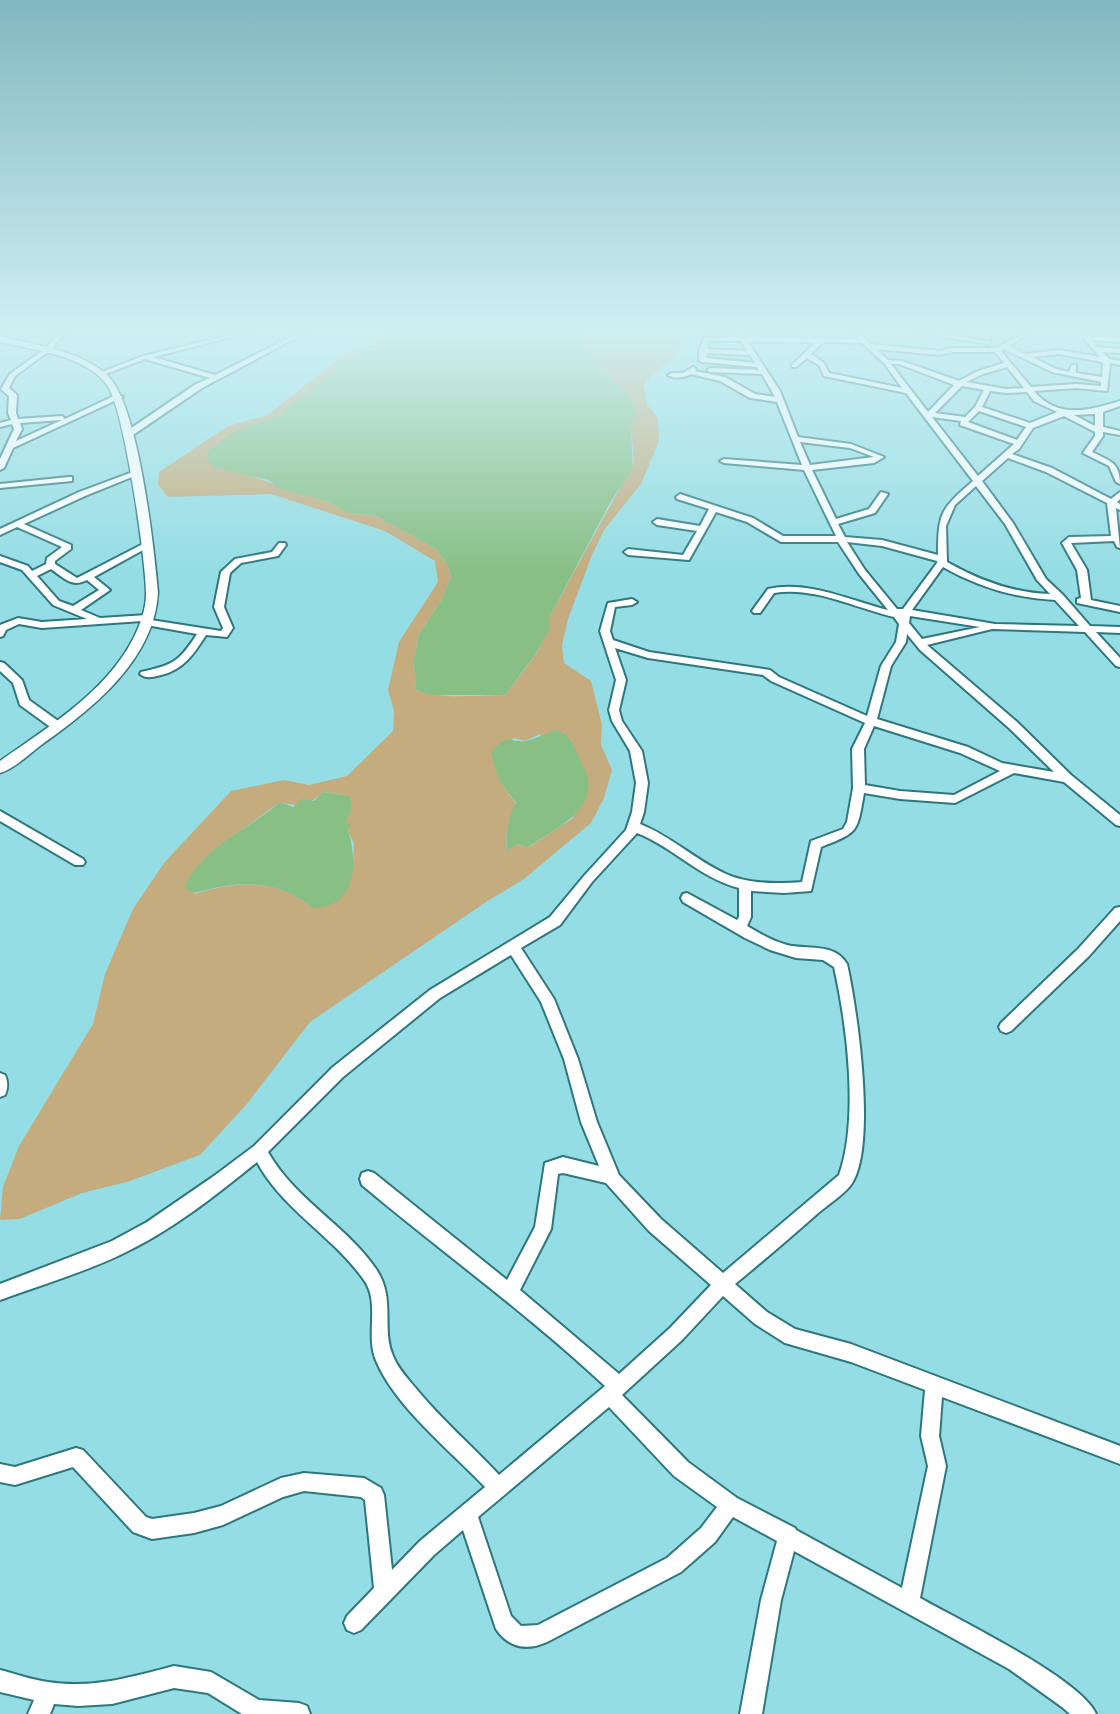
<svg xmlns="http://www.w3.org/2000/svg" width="1120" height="1714" viewBox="0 0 1120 1714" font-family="Helvetica,sans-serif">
	<rect width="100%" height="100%" fill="#95dde4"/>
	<path fill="#c4ac7f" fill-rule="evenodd" d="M375 333H388L391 342 382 347 364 349 278 416 260 423 235 471 327 501 348 513 375 515 436 549 447 564 451 577 441 601 419 635 414 660 416 690C443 700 475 695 505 695 522 672 548 646 550 616L634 462 631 428 636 411 627 394 602 374 589 351 577 344 579 333H682C687 357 656 367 644 385L647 404 658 419 659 441 641 484 604 530 592 555 568 619 562 645 564 663 591 681 602 725 601 745 612 770 604 798 591 823 524 879 486 902 310 1022 246 1105 200 1155 127 1182 82 1193 20 1219 0 1220 3 1187 19 1146 93 1024 105 974 133 909 164 863 231 791 284 780 309 785 347 776 393 731 394 711 388 690 399 642 438 582 435 561 385 531 271 494 168 497 158 485 159 472 228 426 268 415 339 358 374 344 377 341ZM540 734 573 818 529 847 515 844 507 852C505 835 508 818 516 804L499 780 513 738 525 741ZM324 792 350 796 345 824 354 844 353 862 313 908C278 878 237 881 194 894L232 837 280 802C297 808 310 804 324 792Z"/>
	<path fill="#88bf85" d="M388 333H579L577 344 589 351 602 374 627 394 636 411 631 428 633 468 611 501 550 616V629L535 655 505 695H431L416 690 414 660 419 635 441 601 451 577 447 564 436 549 375 515 348 513 327 501 275 488 274 484 268 480 213 467 208 461V451L236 431 278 416 351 358C364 349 378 350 391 342Z
		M558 730C572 738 574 746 580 760 583 766 588 774 588 781 593 813 550 832 528 847L516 844 507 852C506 835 507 818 516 803L499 780 491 753C509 732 505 743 526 741 536 739 548 732 558 730Z
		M323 792 350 796 352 809 345 823 351 824 348 830C358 862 357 908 313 908 284 884 251 880 214 888 201 891 196 895 184 888 202 847 247 831 280 802L293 807 302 799 314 801Z"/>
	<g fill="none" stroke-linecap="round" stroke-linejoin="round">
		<defs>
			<path id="minor" d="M59 333H65L48 353 45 354 15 376 9 388 17 395 16 413 18 419 62 416 65 419 116 395 123 397 13 448 4 468 0 470V459L14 429 12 424 0 427V423L11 420 8 413 9 396 1 389 10 374 45 349ZM62 420 16 441 22 429 20 423Z
				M239 333H248L153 357 215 375 298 333H305L202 388 130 437H124V433L196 384 210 378 145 359 103 375H99V373L143 356Z
				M736 333H742L745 337 858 339 853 333H859L871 344 940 351 951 348H996L1024 333H1031L1009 346 1025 354 1059 350 1100 357 1085 340 1083 333H1089L1090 336 1120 338V342L1092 340 1098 347 1120 349V353L1102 352 1109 359 1120 361V365L1110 363 1107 391 1076 388 1034 391C1058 420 1090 410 1120 401V406L1103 412V427L1120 431V435L1103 432V436L1092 452C1110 461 1120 462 1120 484L1116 482 1109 466 1083 453 1095 436V432L1064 416 1033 428 1019 449 1012 454 1052 468 1111 499 1120 492V499L1117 502 1120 504V510L1116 508 1120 548 1117 547 1114 541 1071 543 1087 570 1091 600 1120 606V612L1077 603V599L1081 598 1077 570 1062 543 1069 537 1111 536 1107 503 1046 472 1008 458 982 481 1013 523 1046 579 1063 595 1090 626 1120 627V633L1096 632 1120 658V667L1116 666 1085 632 992 629 927 645 1017 722 1071 775 1120 815V826L1116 825 1064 782 1014 773 955 803 900 799 864 793C857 833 859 832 821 847L811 891 784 893 751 891V917L747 926C759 933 772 941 787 945 807 950 834 942 847 964 857 1008 878 1151 850 1186 841 1197 827 1205 817 1214 790 1238 763 1261 735 1284L767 1312 795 1329 851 1344 1120 1446V1464L942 1397 939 1436 946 1466 920 1598C957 1619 1081 1679 1096 1714H1070L1062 1707 1009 1669 794 1551 781 1600 762 1714H740L761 1600 777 1541 733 1517 715 1542 681 1572 547 1642C527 1651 509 1648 496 1629L463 1530 434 1555 361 1630 354 1633 347 1630 344 1623 347 1616 374 1588 365 1500 361 1497 304 1491 283 1497 223 1525 194 1533 152 1539 133 1532 73 1467 15 1485 0 1482V1464L15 1467 76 1448 83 1450 146 1517 152 1519 194 1513 221 1506 281 1478 304 1473 364 1478 381 1488 384 1495 392 1570 420 1541 485 1487C450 1450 393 1405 375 1358 366 1333 380 1302 364 1280 333 1236 283 1210 257 1162 215 1196 171 1231 122 1254 83 1273 40 1285 0 1300V1284L112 1241 147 1222 214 1176 254 1146 333 1067 430 990 550 917 584 876 626 830 632 812 636 783 630 751 612 721 609 710 616 680 600 631 608 603 632 599 637 602 632 605 615 607 610 631 613 640 649 652 770 670 779 677 867 716 881 666 896 642 899 624 894 617C856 608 813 586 774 593L760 613H754L752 611 768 589C808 580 849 600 888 610L859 574 838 542H781L747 522 716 512 689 560 628 555 624 552 628 549 683 555 697 531 657 525 653 522 657 519 700 526 709 509 677 499 676 497 680 494 753 518 783 536H836L804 470 724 463 720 461 724 459 802 465 777 402 750 398 720 381 691 374C685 378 674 379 668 375L672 373H683L693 367 696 369 695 371 725 377 755 394 775 397 762 374 710 372 707 370 710 368 759 370 757 367 702 362 699 360V351L704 338 738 337ZM709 341H741L747 351 707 349ZM748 342H816L792 365V367H796L807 358 819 365 824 376 906 393 973 481C941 509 938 512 938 555L882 540 845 537 838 524 875 513 888 494 881 492 869 509 836 519 812 470 874 463 884 457 851 444 798 437 780 391ZM824 342 862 343 884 363 902 388 829 373 824 363 811 354ZM876 349 940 355 951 352H995L1004 363 978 371 959 381 902 361 888 360ZM1004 349 1052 372 1101 382V386L1076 384 1031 387 1001 351ZM707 353 750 355 755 363 706 358ZM1059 354 1103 362 1102 377 1076 373V365H1072L1069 372 1056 369 1032 357ZM891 364H899L954 385 928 412ZM1007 367 1024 388 1006 389 966 382 983 374ZM962 386 984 390 975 407 965 417 935 413ZM990 391 1006 393 1027 392 1034 401 1057 412 1030 423 982 407ZM979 411 1026 427 1017 440 968 422ZM1095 414V426L1074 415ZM932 417 961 421 960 425 1014 444 978 476ZM800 442 850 448 874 457 810 465ZM976 486 1005 524 1037 580 1050 594C1012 593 979 580 947 562L946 526 955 505ZM847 542 882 546 937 561V563L903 609H897L865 570ZM943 567C978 587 1015 598 1055 600L1079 626 995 624 912 610ZM910 616 980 627 922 639 909 623ZM907 634 920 650 1009 728 1054 772 1002 763 968 747 877 719 891 666 906 642ZM615 648 648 658 763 675 771 681 865 723 852 749 853 788 847 822 843 829 811 841 802 882C777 884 748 884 726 874 695 860 671 836 640 824L644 812 648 783 642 751 622 721 619 710 626 680ZM874 726 960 753 1000 771 954 795 900 791 865 785 864 749ZM637 833C673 847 700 878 739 888V917L737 920 687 893 683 894 681 898 683 902 745 938 770 950 796 958 823 960 834 967C847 1025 859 1119 839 1175L723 1273 661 1219 619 1175 597 1122 578 1059 554 999 521 948 560 925 592 882ZM511 955 541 1002 564 1059 581 1122 599 1166 563 1157 545 1163 535 1227 507 1280 374 1173 368 1171 362 1173 360 1179 362 1185C443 1253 528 1314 605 1386L499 1475C472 1446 443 1421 418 1391 409 1380 398 1369 393 1356 381 1328 396 1298 376 1269 346 1225 295 1200 268 1152L343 1077 440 998ZM563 1173 606 1183 649 1231 711 1285 670 1328 619 1374 520 1290 551 1229 558 1174ZM723 1296 755 1324 785 1343 851 1362 925 1390 921 1436 928 1466 902 1588 796 1530 795 1528 737 1498 688 1462 622 1395 682 1340ZM609 1407 674 1476 717 1507 701 1528 667 1558 538 1625 521 1626 511 1616 478 1517Z
				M920 333H934L991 342 988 344Z
				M130 473 137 475 85 496 24 524 71 545V549L55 561V564L77 578 145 543 152 545 94 577 110 590 81 610 100 618 147 615 150 616 151 620 221 631 223 628 214 607 221 572 235 559 272 552 279 543H285L286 545 278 556 241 563 230 573 224 607 233 628 227 637 206 635C194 654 183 670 161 675 153 677 146 679 140 674L141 672C173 665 179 662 197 634L146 625 142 621 42 628 19 624 6 630 3 636 0 637V625L18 618 42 622 87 619 53 605 22 570 0 562V556L28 566 32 571 46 564 47 558 62 547 17 527 0 535V529L79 492ZM51 569C64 578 72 588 87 580L99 590 73 606 59 601 37 576Z
				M69 477H72V481L0 488V484Z
				M0 662 4 663 22 680 29 700 61 723 62 726 61 729H53L20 705 13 683 0 671Z
				M0 811 83 859 85 862 83 865H75L0 821Z
				M1120 907V921L1088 957 1011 1031 1006 1033 1001 1031 999 1027 1001 1023 1078 949 1115 908Z
				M0 1073 5 1075C8 1082 8 1088 5 1095L0 1097Z
				M174 1666 211 1672 259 1700 299 1703 307 1706 310 1714H242L208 1693 174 1688 112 1704 78 1706 54 1704 50 1714H28L34 1700 0 1692V1670C16 1674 32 1680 48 1682 92 1689 132 1677 174 1666Z"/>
			<path id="major" d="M0 336C35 345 78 350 106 374 138 400 154 547 158 592 155 660 91 710 40 746 28 755 14 769 0 773V761C48 727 105 693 133 639 140 625 146 609 146 594 146 561 124 407 107 385 85 355 34 350 0 342Z"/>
		</defs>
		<use href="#minor" stroke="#2e777d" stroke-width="4"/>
		<use href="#major" stroke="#2e777d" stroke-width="3"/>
		<use href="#minor" fill="#fff" fill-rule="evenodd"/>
		<use href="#major" fill="#fff" fill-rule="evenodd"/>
	</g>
	<linearGradient id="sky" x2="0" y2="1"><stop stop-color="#81b8c0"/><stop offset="0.58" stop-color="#cff0f3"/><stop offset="1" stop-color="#cff0f3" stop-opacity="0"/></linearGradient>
	<rect width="1120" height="572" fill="url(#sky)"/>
</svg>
